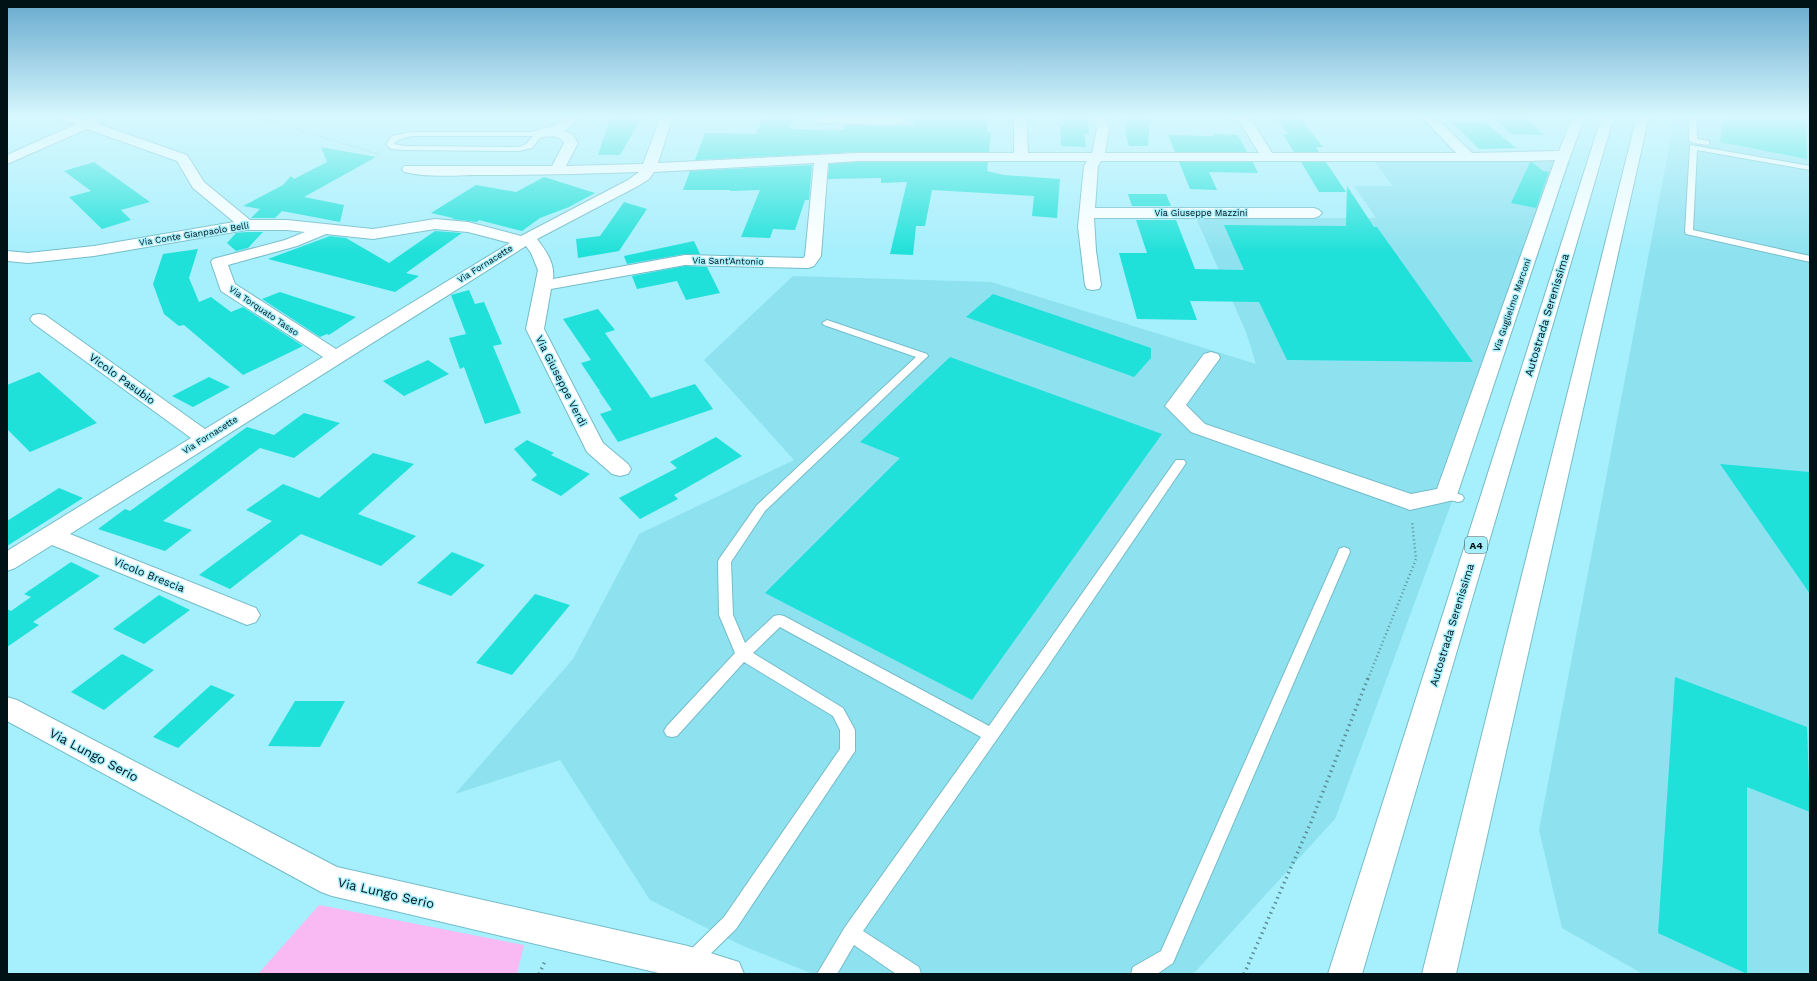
<svg xmlns="http://www.w3.org/2000/svg" width="1817" height="981" viewBox="0 0 1817 981" font-family="'Work Sans',sans-serif">
	<rect width="100%" height="100%" fill="#a6effc"/>
	<path fill="#8ee2f0" d="M1675 116H1810V974H1643L1562 928 1539 830Z
		M1374 161 1570 162 1451 504 1335 819 1195 972 1190 974H813L743 946 650 900 560 760 455 794 573 659 639 534 794 460 704 360 793 276 991 282 1256 364 1246 332 1196 218H1376L1354 186H1393Z"/>
	<path fill="#f9baf3" d="M319 905 524 945 517 974H258Z"/>
	<path fill="#1fe1d9" d="M615 116H635L634 120 641 119 620 155H598L609 121H613Z
		M764 116H794L790 129 844 130 845 125 893 126 901 125H913L915 116H988L987 132H991L989 152H858L695 160 705 133 756 134Z
		M1063 116H1087L1089 134H1084L1086 147 1061 146 1060 125H1064Z
		M1127 116 1150 118 1148 146H1129L1125 132Z
		M1274 116H1298L1323 147H1316L1319 152H1294L1283 134H1288Z
		M1490 116H1523L1544 135 1511 134Z
		M1724 116H1805L1807 159 1720 142Z
		M1452 122H1485L1516 148 1479 149Z
		M1214 134 1238 135 1247 152H1175L1168 135 1214 136Z
		M321 147 376 157 304 197 344 205 340 222 282 211 275 218H251L260 209 243 206 283 185 291 176 294 179 327 162Z
		M94 162 150 202 121 210 131 220 102 229 69 197 91 191 64 171Z
		M858 162H988L987 171 1004 175 1060 179 1057 218 1032 216 1034 196 932 190 925 226H916L913 255 890 254 907 182 881 183V178L828 179 829 164Z
		M1179 162H1253L1258 173 1209 172 1217 190 1190 189Z
		M1301 162H1326L1346 192H1319Z
		M1530 162H1532L1543 171 1549 172 1536 208 1511 203Z
		M812 165 809 200H805L795 230 773 229 770 238 741 237 760 190 730 191V190H683L690 171Z
		M544 177 595 193 569 207 540 218 522 231 479 220 477 222 452 219 453 218 431 213 476 185 516 192Z
		M1347 186 1374 227H1377L1473 362 1287 360 1259 302 1190 301 1197 320 1137 319 1119 253H1147L1136 220H1176L1195 269 1244 270 1224 225 1346 226Z
		M1128 194H1166L1171 206H1132Z
		M624 202 647 209 619 251 578 258 576 239 600 236Z
		M435 231 462 233 406 273 419 276 395 292 268 259 330 236 346 238 389 263Z
		M246 232H263L248 248 236 251 227 243 236 233Z
		M694 241 700 254H685L627 264 624 256Z
		M198 249 189 278 199 302 211 297 231 312 243 307 303 346 243 375 184 325 179 326 164 314 153 284 163 254Z
		M685 266 707 267 720 293 686 300 677 281 637 289 632 276Z
		M469 290 475 304 484 302 502 344 493 346 521 413 485 424 464 367 460 369 449 338 466 334 451 295Z
		M280 292 356 317 329 335 327 334 320 337 262 299Z
		M993 294 1151 348V358L1134 377 966 317Z
		M598 309 615 330 605 333 651 398 695 384 713 409 618 442 600 414 612 410 599 391 601 390H599L581 363 591 360 563 319Z
		M950 357 1162 434 972 700 765 593 900 458 860 442Z
		M428 360 449 374 404 396 383 381Z
		M39 372 97 423 30 452 7 429V385Z
		M209 377 230 387 193 407 172 396Z
		M304 413 340 423 294 458 260 448 163 521 192 530 165 551 98 529 125 509 130 511 247 427 274 435Z
		M716 437 742 456 674 495 678 499 640 519 619 498 677 468 670 462Z
		M527 440 554 453 551 455 590 474 561 496 531 480 537 475 514 449Z
		M373 453 414 464 358 514 416 536 381 566 301 534 230 589 199 575 272 521 246 510 283 484 319 498Z
		M1720 464 1810 472V594Z
		M59 488 83 498 7 546V521Z
		M452 552 485 565 451 596 417 583Z
		M71 562 100 576 33 622 39 625 7 647V609L11 611 31 597 24 594Z
		M535 594 570 605 512 675 476 663Z
		M159 595 190 610 144 644 113 629Z
		M122 654 154 670 104 710 71 692Z
		M1675 677 1807 727 1810 812 1747 787V974L1658 933Z
		M211 685 235 695 178 748 153 737Z
		M295 701H345L320 747 268 746Z"/>
	<g fill="none" stroke-linecap="round" stroke-linejoin="round">
		<defs>
			<path id="service" d="M1690 116H1696L1697 139 1709 141V145L1693 143 1689 141Z
				M411 132H539L543 134 532 148 519 151 405 150 391 149 386 144 392 136ZM411 136H533L526 144 519 147 405 146 394 144 398 140Z
				M1690 145 1810 166V170L1697 150 1693 230 1810 256V262L1686 234 1685 232Z
				M827 320 927 354 928 356 765 511 731 562 733 615 745 643 774 616 779 615 784 616 989 726 1176 460H1184L1186 463 1046 669 863 931 919 967 921 974H896L854 945 837 974H817L845 927 981 737 780 627 753 653 843 708 855 730V751L736 929 697 967 691 970 685 967 682 961 685 955 724 917 840 749V730L833 716 744 662 677 736 672 737 667 736 664 731 667 726 735 653 719 615 718 562 719 559 757 505 916 357 824 325 822 323Z
				M1446 491 1462 495 1464 498 1462 501 1458 502 1442 498 1440 495 1442 492Z
				M1344 547 1349 549 1350 552 1173 963 1157 974H1131L1133 967 1161 951 1338 552 1339 549Z"/>
			<path id="minor" d="M58 116H75L86 120 94 117 99 118 100 121 98 124 187 155 204 182 250 220H287L373 229 435 219 468 222 521 236 628 180 639 172C586 174 533 175 480 175 456 175 428 178 404 172L402 169 404 166H552L564 143C557 131 545 139 534 137L532 134 534 131 554 126 566 116H578L571 126 564 131 572 134 578 143 566 166 643 164 661 116H673L658 163 858 153H1014V116H1026L1028 153H1092L1097 128 1093 116H1105L1109 128 1105 153H1259L1239 121 1229 119 1227 116H1249L1272 153H1456L1421 116H1434L1472 153 1559 151 1573 116H1585L1567 165 1457 495 1454 500 1410 510 1402 507 1191 432 1165 406 1204 354 1211 352 1218 354 1220 358 1186 405 1205 424 1411 494 1437 489 1555 160 1530 161H1101L1098 166 1095 208H1314L1319 210 1322 213 1319 216 1314 218H1094L1096 251 1101 285 1099 289 1093 290 1087 289 1085 285 1078 227 1084 166 1087 161H858L828 163 821 256 814 266 808 268 685 265 551 289 544 329 603 443 628 464 631 469 628 474 620 476 612 474 587 452 526 329 538 270 531 253 526 246 70 534 256 608 260 615 256 622 247 625 52 545 15 568 7 571V551L191 438 33 323 30 319 33 315 39 314 45 315 205 429 323 357 221 291 211 262 213 259 285 240 305 232 287 230H246L94 256 28 263 7 261V251L28 253 94 246 234 222 193 188 177 161 87 129 7 164V155L76 124 60 119ZM814 163 805 256 803 258 685 255 553 279C555 263 546 251 537 239L638 186 649 179 654 172ZM435 229 468 232 510 243 336 349 235 284 228 265 297 246 326 234 373 239Z
				M818 116H907L905 122 893 125 823 123 818 122 817 119Z
				M7 697 17 700 337 867 688 946 739 962 744 974H663L332 896 321 892 7 721Z"/>
			<path id="motorway" d="M1602 116H1614L1362 974H1328Z
				M1637 116H1649L1456 974H1422Z"/>
		</defs>
		<use href="#service" stroke="#74bcc9" stroke-width="2"/>
		<use href="#minor" stroke="#74bcc9" stroke-width="2"/>
		<use href="#motorway" stroke="#74bcc9" stroke-width="2"/>
		<path stroke="#5c8d96" stroke-width="1.5" stroke-dasharray="0.5 2" stroke-linecap="butt" d="M253 116 378 154"/>
		<path stroke="#5c8d96" stroke-width="2.5" stroke-dasharray="1 3" stroke-linecap="butt" d="M1368 679 1416 559 1412 521"/>
		<path stroke="#5c8d96" stroke-width="3.5" stroke-dasharray="1.5 4" stroke-linecap="butt" d="M539 974 546 959
			M1244 974 1311 822 1368 678"/>
		<use href="#service" fill="#fff" fill-rule="evenodd"/>
		<use href="#minor" fill="#fff" fill-rule="evenodd"/>
		<use href="#motorway" fill="#fff" fill-rule="evenodd"/>
	</g>
	<linearGradient id="sky" x2="0" y2="1"><stop stop-color="#67a9ce"/><stop offset="0.46" stop-color="#d7f8fe"/><stop offset="1" stop-color="#d7f8fe" stop-opacity="0"/></linearGradient>
	<rect width="1817" height="253" fill="url(#sky)"/>
	<g text-anchor="middle" dominant-baseline="central" stroke-width="3" stroke-linejoin="round" paint-order="stroke">
		<g font-size="9" fill="#001216" stroke="#a6effc">
			<text x="1201" y="213">Via Giuseppe Mazzini</text>
			<text transform="translate(194 234) rotate(-9)">Via Conte Gianpaolo Belli</text>
			<text transform="translate(728 261) rotate(1)">Via Sant'Antonio</text>
			<text transform="translate(485 264) rotate(-32)">Via Fornacette</text>
			<text transform="translate(1512 305) rotate(-71)">Via Guglielmo Marconi</text>
			<text transform="translate(264 311) rotate(34)">Via Torquato Tasso</text>
			<text transform="translate(210 435) rotate(-32)">Via Fornacette</text>
		</g>
		<rect fill="#a6effc" stroke="#32545b" stroke-width="1" x="1465" y="537" width="22" height="16" rx="3"/>
		<g font-size="10" font-weight="bold" fill="#001216">
			<text x="1476" y="545">A4</text>
		</g>
		<g font-size="11" fill="#001216" stroke="#a6effc">
			<text transform="translate(1547 315) rotate(-73)">Autostrada Serenissima</text>
			<text transform="translate(122 379) rotate(36)">Vicolo Pasubio</text>
			<text transform="translate(561 381) rotate(63)">Via Giuseppe Verdi</text>
			<text transform="translate(149 575) rotate(22)">Vicolo Brescia</text>
			<text transform="translate(1452 625) rotate(-73)">Autostrada Serenissima</text>
		</g>
		<g font-size="13" fill="#001216" stroke="#a6effc">
			<text transform="translate(94 755) rotate(28)">Via Lungo Serio</text>
			<text transform="translate(386 893) rotate(13)">Via Lungo Serio</text>
		</g>
	</g>
	<rect width="1817" height="981" fill="none" stroke="#001216" stroke-width="16"/>
</svg>
